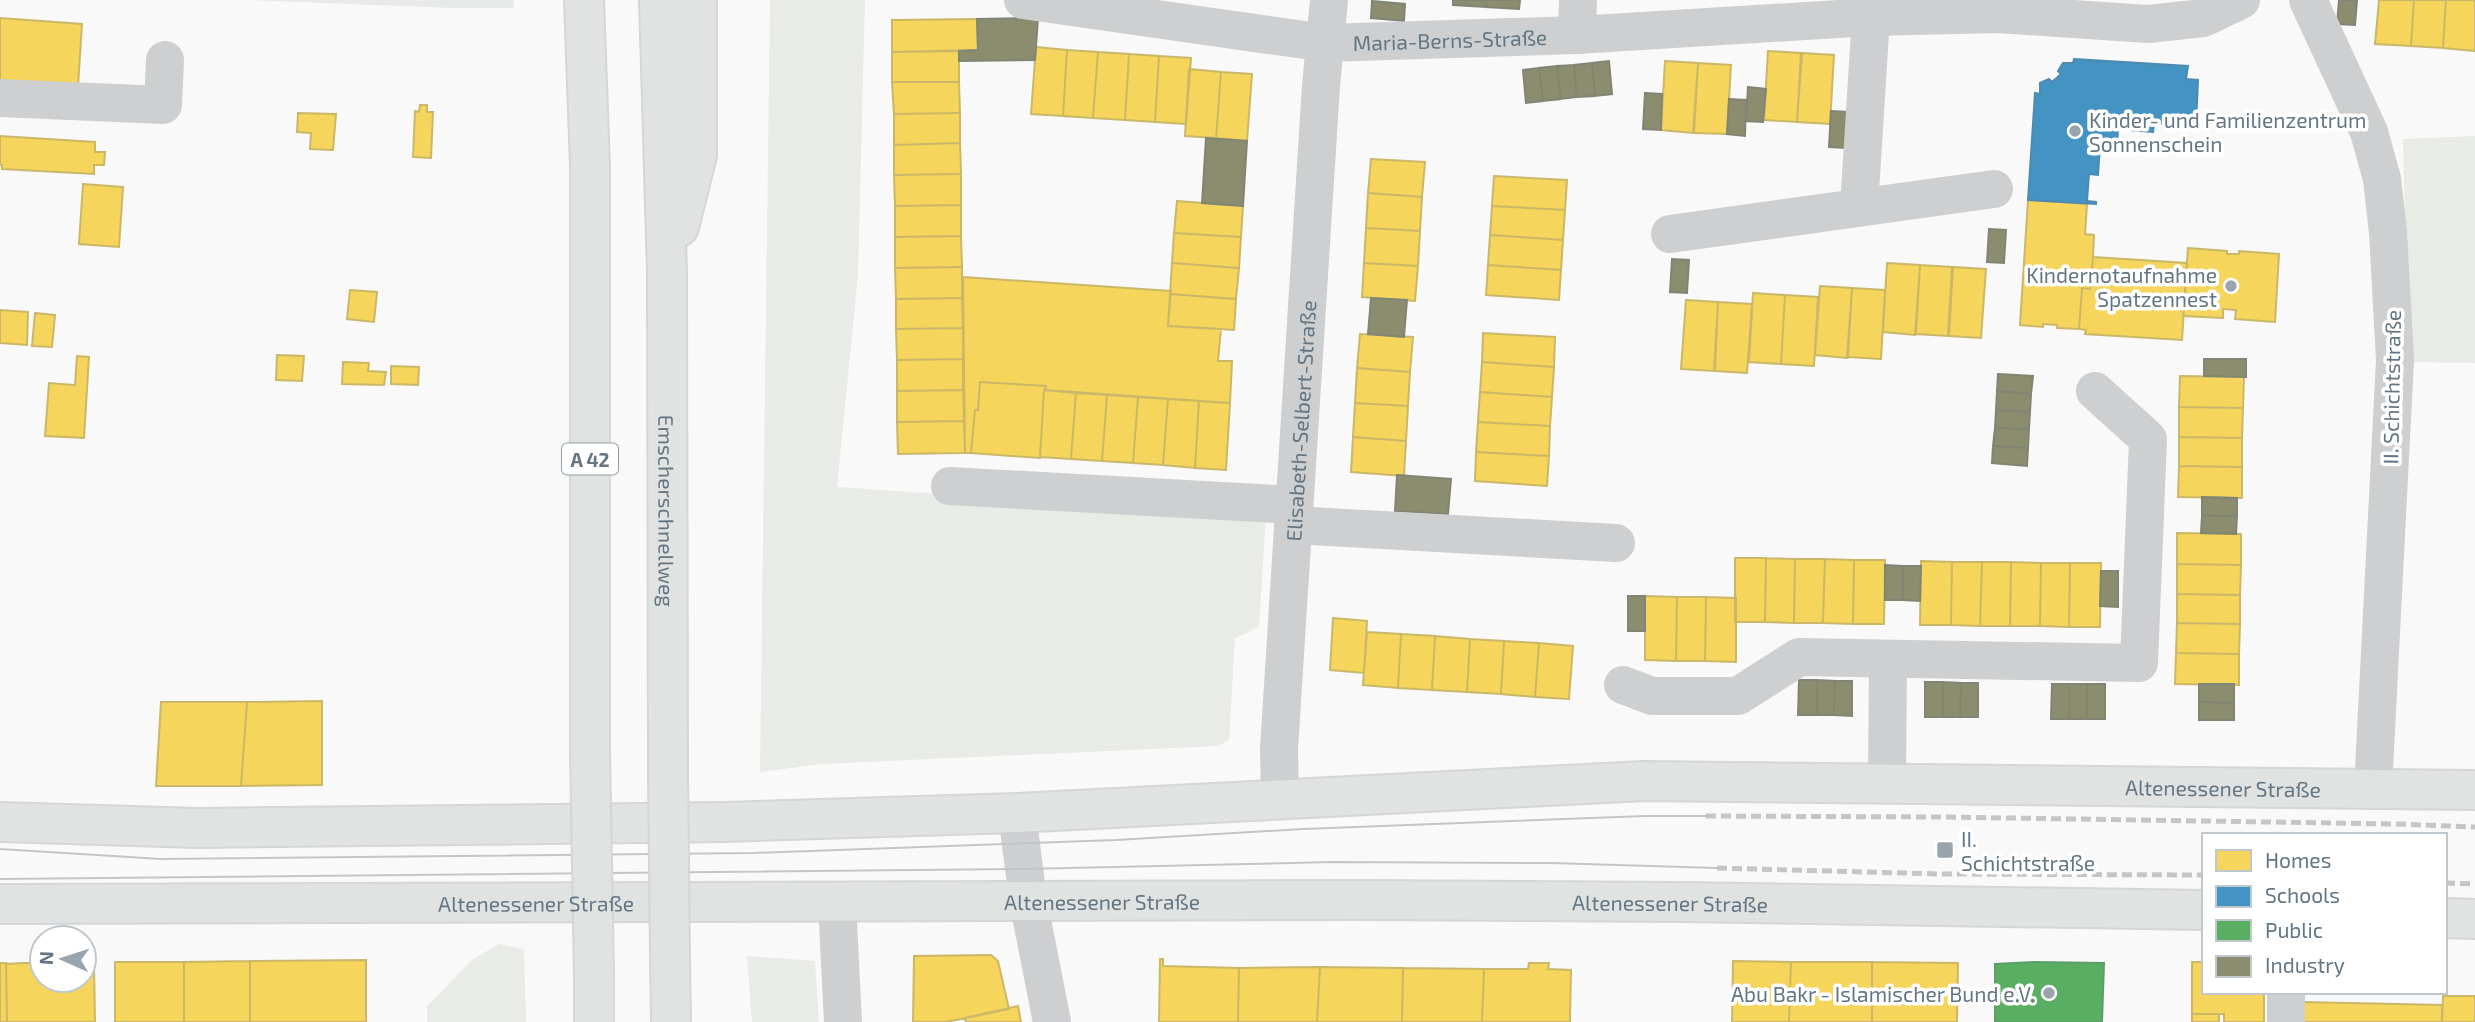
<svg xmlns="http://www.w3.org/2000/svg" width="2475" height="1022" viewBox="0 0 2475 1022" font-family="'Exo 2',sans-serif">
	<rect width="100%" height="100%" fill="#f9f9f9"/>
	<path fill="#e8e9e9" d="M250 0H513L514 8H452Z"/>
	<path fill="#e8ebe6" d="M770 0H865L858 275 837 487 1266 516 1259 627 1235 638 1229 740 1218 746 821 764 760 772Z
		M2475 136V363L2408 362 2403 139Z
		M499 944 524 949 526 1022H427V1006L472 960Z
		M747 956 815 961 819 1022H752Z"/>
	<path fill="#f6d55c" stroke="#cab868" stroke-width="2" d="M2379 0H2414L2411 46 2375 44Z
		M2414 0H2446L2443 48 2411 46Z
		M2446 0H2475V51L2443 48Z
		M0 18 82 24 78 86 0 81Z
		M977 19 978 50 892 52V20Z
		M1036 47 1067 50 1063 116 1031 114Z
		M1067 50 1098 52 1093 118 1063 116Z
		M959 51V82H892V52Z
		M1768 51 1801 53 1797 122 1764 120Z
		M1098 52 1129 54 1125 120 1093 118Z
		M1802 53 1834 55 1830 124 1797 122Z
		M1129 54 1159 56 1155 122 1125 120Z
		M1159 56 1191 58 1186 124 1155 122Z
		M1665 61 1698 63 1693 133 1661 130Z
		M1698 63 1731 65 1727 134 1694 133Z
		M1189 69 1221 72 1216 138 1185 136Z
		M1221 72 1252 74 1247 141 1216 138Z
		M892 82H959L960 113 894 114Z
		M420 105H427V112H433L431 158 413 157 415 111 419 112Z
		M298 113 336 114 333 150 310 149 311 133 297 132Z
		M960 113V143L894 145V114Z
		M0 136 95 142V152H105L104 165H94V174L2 169V165H0Z
		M960 143 961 174 894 175V145Z
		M1371 159 1425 162 1422 197 1368 193Z
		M961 174V205L895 206 894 175Z
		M1494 176 1567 180 1565 210 1492 206Z
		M83 184 123 187 119 247 79 244Z
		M1368 193 1422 197 1420 231 1366 228Z
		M2028 200 2087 204 2085 234 2094 235 2093 257 2090 289 2082 288 2079 329 2057 328V325L2043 324V327L2020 325Z
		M1177 201 1243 206 1241 237 1174 233Z
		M961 205V236L895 237V206Z
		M1492 206 1565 210 1563 240 1490 235Z
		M1366 228 1420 231 1418 266 1364 263Z
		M1174 233 1241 237 1239 268 1172 263Z
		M1490 235 1563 240 1561 270 1488 265Z
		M961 236 962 267 895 268V237Z
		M2188 248 2227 251V254H2239V251L2279 254 2275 322 2235 319 2236 310 2223 309V318L2183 316Z
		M2093 257 2187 263 2182 340 2085 334 2086 330 2079 329 2082 288 2090 289Z
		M1172 263 1239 268 1236 299 1170 294Z
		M1364 263 1418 266 1415 301 1362 297Z
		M1887 263 1920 265 1915 335 1883 332Z
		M1488 265 1561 270 1559 300 1486 295Z
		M1920 265 1952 267 1948 336 1916 334Z
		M962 267V298L896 299 895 268Z
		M1953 267 1986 269 1981 338 1949 336Z
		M963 277 1171 291 1168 326 1221 329 1218 361H1232L1230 403 1046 390V386L980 382 978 410H975L971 453H965Z
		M1820 286 1852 288 1847 358 1815 355Z
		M1852 288 1885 290 1881 359 1848 357Z
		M350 290 377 292 374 322 347 319Z
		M1753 293 1785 295 1781 364 1749 362Z
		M1170 294 1236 299 1234 330 1168 326Z
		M1785 295 1818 297 1814 366 1781 364Z
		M962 298 963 328 896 329V299Z
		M1686 300 1718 302 1714 371 1681 369Z
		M1718 302 1752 304 1747 373 1715 371Z
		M0 310 28 312 27 345 0 343Z
		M35 313 55 315 52 347 32 346Z
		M963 328V359L897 360 896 329Z
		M1483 333 1555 337 1554 367 1482 362Z
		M1360 334 1413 337 1410 372 1357 368Z
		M277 355 304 356 302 381 276 380Z
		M77 356 89 357 84 438 45 436 49 383 75 385Z
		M963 359V390L897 391V360Z
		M343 362 369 363 368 371 386 372 384 385 342 384Z
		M1482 362 1554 367 1552 397 1480 392Z
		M391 366 419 367 418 385 391 384Z
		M1357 368 1410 372 1408 406 1355 403Z
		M2180 376 2244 377 2243 408 2179 407Z
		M980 382 1046 386 1044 390 1040 458 971 453 975 410H978Z
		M963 390 964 421 897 422V391Z
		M1044 390 1076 393 1071 459 1040 457Z
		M1480 392 1552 397 1550 426 1478 422Z
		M1076 393 1107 395 1102 461 1071 459Z
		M1107 395 1138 397 1133 463 1102 461Z
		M1138 397 1168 399 1163 465 1133 463Z
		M1168 399 1199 401 1195 468 1163 465Z
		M1199 401 1230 403 1226 470 1195 468Z
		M1355 403 1408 406 1406 441 1353 437Z
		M2179 407 2243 408 2242 438 2179 437Z
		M964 421 965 453 898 454 897 422Z
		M1478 422 1550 426 1549 456 1476 452Z
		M1353 437 1406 441 1404 476 1351 472Z
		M2179 437 2242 438V467L2179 466Z
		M1476 452 1549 456 1547 486 1475 481Z
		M2179 466 2242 467V498L2178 497Z
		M2177 533 2241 534V565L2177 564Z
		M1735 558H1766L1765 622H1735Z
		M1766 558 1795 559 1794 623 1765 622Z
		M1795 559H1825L1823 623H1794Z
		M1825 559 1854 560 1853 624 1823 623Z
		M1854 560H1885L1884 624H1853Z
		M1921 561 1952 562 1951 625H1920Z
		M1952 562H1982L1980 626 1951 625Z
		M1982 562H2011L2010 626H1980Z
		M2011 562 2041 563 2040 626H2010Z
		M2041 563H2070L2069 627 2040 626Z
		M2070 563H2101L2100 627H2069Z
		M2177 564 2241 565 2240 595 2177 594Z
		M2177 594 2240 595V624L2177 623Z
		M1645 596 1677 597 1676 661 1645 660Z
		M1677 597H1706L1705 661H1676Z
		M1706 597 1736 598V662L1705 661Z
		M1333 618 1367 621 1364 673 1330 670Z
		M2177 623 2240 624 2239 654 2176 653Z
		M1367 632 1401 634 1398 688 1363 685Z
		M1401 634 1435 636 1432 690 1398 688Z
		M1435 636 1470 639 1467 692 1432 690Z
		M1470 639 1504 641 1501 694 1467 692Z
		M1504 641 1539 643 1535 697 1501 694Z
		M1539 643 1573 646 1569 699 1535 697Z
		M2176 653 2239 654V685L2175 684Z
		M322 701V785L241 786 247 702Z
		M161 702H247L241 786H156Z
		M991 955 998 961 1009 1009 946 1022H913L914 956Z
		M1160 959H1163V966L1239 968 1238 1022H1159Z
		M366 960V1022H250V961Z
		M250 961V1022H184V962Z
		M1733 961 1791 962 1789 1022H1732Z
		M115 962H184V1022H115Z
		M1791 962H1872V1022H1789Z
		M1872 962 1958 963 1957 1022H1872Z
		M2192 962H2204V992H2264V1022H2224V1014H2192Z
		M0 963H6L7 1022H0Z
		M24 963H42V980H84V963H94L95 1022H7L6 964Z
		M1529 963H1549L1548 969 1571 970 1570 1022H1482L1484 969H1528Z
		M1320 967 1403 968 1402 1022H1317Z
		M1320 967 1317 1022H1238L1239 968Z
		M1403 968 1484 969 1482 1022H1402Z
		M2443 996H2475V1022H2442Z
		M2304 1002 2442 1005V1022H2303Z
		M1018 1006 1021 1022H966L965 1018Z
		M2192 1014H2219V1022H2192Z"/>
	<path fill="#4393c3" stroke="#4d8ab0" stroke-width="2" d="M2074 59 2188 66 2186 79 2198 80 2196 126 2154 123 2153 132 2118 129 2117 147 2100 146 2098 175 2089 174 2087 201 2096 202V204L2028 200 2035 93 2040 94V83L2049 79 2052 82 2061 74 2058 71 2063 63H2073Z"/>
	<path fill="#5aae61" stroke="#5d9d6b" stroke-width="2" d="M2034 962 2104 963 2102 1022H1995V964Z"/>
	<path fill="#8c8c6e" stroke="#808574" stroke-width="2" d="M1453 0H1487L1486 7 1453 5Z
		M1487 0H1520L1519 9 1486 7Z
		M2339 0H2357L2355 25 2337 24Z
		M1372 1 1405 4 1404 21 1371 18Z
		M1038 18 1035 60 959 61V51L978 50 977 19Z
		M1609 61 1612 94 1595 96 1592 63Z
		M1592 63 1595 96 1577 97 1574 65Z
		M1574 65 1577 97 1561 99 1557 66Z
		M1557 66 1561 99 1543 101 1539 68Z
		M1539 68 1543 101 1526 103 1523 70Z
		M1748 87 1766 89 1763 122 1746 121Z
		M1645 93 1662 94 1661 130 1643 129Z
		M1729 99 1746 100 1745 136 1727 134Z
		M1831 111 1849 112 1846 148 1829 147Z
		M1206 138 1247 141 1243 206 1202 203Z
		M1989 229 2006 230 2004 263 1987 262Z
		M1672 259 1689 260 1687 293 1670 292Z
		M1371 298 1407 300 1404 337 1368 334Z
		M2204 359H2246V377L2204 376Z
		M1998 374 2033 376 2031 394 1997 391Z
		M1997 391 2031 394 2030 412 1996 410Z
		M1996 410 2030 412 2029 429 1995 428Z
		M1995 428 2029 429 2028 448 1993 446Z
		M1993 446 2028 448 2027 466 1992 463Z
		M1397 475 1451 479 1448 514 1395 511Z
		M2202 497 2237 498V516L2202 515Z
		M2202 516H2237L2236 534 2201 533Z
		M1885 565 1903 566V600H1885Z
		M1903 566H1921L1920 601 1903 600Z
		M2101 571H2118V607L2100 606Z
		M1628 596H1645V631H1628Z
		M1799 680H1817V715H1798Z
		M1817 680 1835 681 1834 715H1817Z
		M1835 681H1852V716L1834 715Z
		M1925 682H1943V717H1925Z
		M1943 682 1961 683 1960 717H1943Z
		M1961 683H1978V717H1960Z
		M2052 684H2069V719H2051Z
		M2069 684H2087V719H2069Z
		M2087 684H2105V719H2087Z
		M2199 684H2234V703L2199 702Z
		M2199 702 2234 703V720H2199Z"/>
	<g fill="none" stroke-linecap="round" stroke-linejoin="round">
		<defs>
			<g id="major">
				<path id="s3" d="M0 822 198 828 725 822 1017 813 1644 781 2475 790"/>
				<path id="s4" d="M0 904 1358 900 1682 902 2204 910"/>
				<path d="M2445 918 2475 919"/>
			</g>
			<g id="highway">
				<path d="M584 0 590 167V752"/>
				<path id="s5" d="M659 0 667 273 668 773"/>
				<path d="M679 227 697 155V0"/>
				<path d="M670 959 671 1022"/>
				<path d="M594 1022V975"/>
			</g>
		</defs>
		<use href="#major" stroke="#d5d6d7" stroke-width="42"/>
		<use href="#highway" stroke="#d5d6d6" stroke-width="42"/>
		<g stroke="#cecfd0" stroke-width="38">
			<path id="s1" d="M1023 0 1325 43 1577 35 1871 17 1998 14 2148 24 2203 18 2241 0"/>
			<path d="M2308 0 2369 132 2382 179 2388 232 2395 360 2373 789"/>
			<path d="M1577 35 1578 0"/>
			<path d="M0 98 163 105 165 60"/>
			<path d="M1859 207 1871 17"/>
			<path d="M1670 234 1994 189"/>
			<path d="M950 486 1294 505"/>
			<path d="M1293 525 1616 543"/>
			<path d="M1623 685 1652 696H1738L1799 657 2139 663 2148 439 2095 391"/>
			<path d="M1887 783 1888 659"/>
			<path id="s2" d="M1280 800 1279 749 1321 86 1329 0"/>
			<path d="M1017 813 1028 900 1052 1022"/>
			<path d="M837 903 843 1022"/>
			<path d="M2286 1022V992"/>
		</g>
		<use href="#major" stroke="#e1e2e2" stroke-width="38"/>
		<use href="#highway" stroke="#e1e2e2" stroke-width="38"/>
		<path stroke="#c3c5c6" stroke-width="2" d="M0 849 161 859 753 853 1116 840 1303 829 1645 816H1706
			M0 879 1023 869 1333 862 1551 863 1717 868"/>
		<path stroke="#c3c5c6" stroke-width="5" stroke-dasharray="10 5" stroke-linecap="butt" d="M1706 816 1944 817 2398 824 2475 827
			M1717 868 1941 874 2204 875
			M2445 883 2475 884"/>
		<defs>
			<path id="highway-bridge" d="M590 752 594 975
				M668 773 670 959"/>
		</defs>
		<use href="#highway-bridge" stroke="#d5d6d6" stroke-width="42" stroke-linecap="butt"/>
		<use href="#highway-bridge" stroke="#e1e2e2" stroke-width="38"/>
	</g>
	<g fill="#99a4ac" stroke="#fff" stroke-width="2.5">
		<circle cx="2075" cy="131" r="7"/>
		<circle cx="2231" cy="286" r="7"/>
		<rect x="1936" y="841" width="18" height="18" rx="3.5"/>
		<circle cx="2049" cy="993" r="7"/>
	</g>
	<g text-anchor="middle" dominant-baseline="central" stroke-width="7" stroke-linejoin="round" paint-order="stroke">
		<rect fill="#fff" stroke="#939fa8" stroke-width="2" x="562" y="443.5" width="56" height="31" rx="5"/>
		<g font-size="19" font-weight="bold" fill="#657683">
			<text x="590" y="459">A 42</text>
		</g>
		<g font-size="21" fill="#657683" stroke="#fff">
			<text stroke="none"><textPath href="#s1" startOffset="430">Maria-Berns-Straße</textPath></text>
			<text transform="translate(2391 387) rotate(-89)">II. Schichtstraße</text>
			<text stroke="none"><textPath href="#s2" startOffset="380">Elisabeth-Selbert-Straße</textPath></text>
			<text stroke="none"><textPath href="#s5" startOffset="511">Emscherschnellweg</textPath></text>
			<text stroke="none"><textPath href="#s3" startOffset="2224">Altenessener Straße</textPath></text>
			<text stroke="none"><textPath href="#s4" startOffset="1102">Altenessener Straße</textPath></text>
			<text stroke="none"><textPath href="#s4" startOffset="1670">Altenessener Straße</textPath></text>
			<text stroke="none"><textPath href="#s4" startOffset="536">Altenessener Straße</textPath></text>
		</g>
		<g font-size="21" fill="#657683" stroke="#fff" text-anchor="start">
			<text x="2089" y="119">Kinder- und Familienzentrum<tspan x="2089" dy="24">Sonnenschein</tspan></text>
			<text x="2217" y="274" text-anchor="end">Kindernotaufnahme<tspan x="2217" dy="24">Spatzennest</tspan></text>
			<text x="1961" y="838">II.<tspan x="1961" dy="24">Schichtstraße</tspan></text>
			<text x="2035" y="993" text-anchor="end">Abu Bakr - Islamischer Bund e.V.</text>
		</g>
	</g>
	<rect x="2202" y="833" width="245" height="161" fill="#ffffff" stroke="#c1c8cd" stroke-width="2"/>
	<rect x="2216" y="850" width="35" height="21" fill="#f6d55c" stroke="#c1c8cd" stroke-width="2"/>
	<text x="2265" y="868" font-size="21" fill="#657683">Homes</text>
	<rect x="2216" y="886" width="35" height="21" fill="#4393c3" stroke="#c1c8cd" stroke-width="2"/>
	<text x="2265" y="903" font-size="21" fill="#657683">Schools</text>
	<rect x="2216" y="920" width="35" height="21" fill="#5aae61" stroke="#c1c8cd" stroke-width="2"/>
	<text x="2265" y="938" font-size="21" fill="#657683">Public</text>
	<rect x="2216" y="956" width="35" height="21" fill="#8c8c6e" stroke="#c1c8cd" stroke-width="2"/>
	<text x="2265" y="973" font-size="21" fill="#657683">Industry</text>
	<g transform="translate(63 959) rotate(273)"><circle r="33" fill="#ffffff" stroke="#c1c8cd" stroke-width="2"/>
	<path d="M0-5L12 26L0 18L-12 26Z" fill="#99a4ac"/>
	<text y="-10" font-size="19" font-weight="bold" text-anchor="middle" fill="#657683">N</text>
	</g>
</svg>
